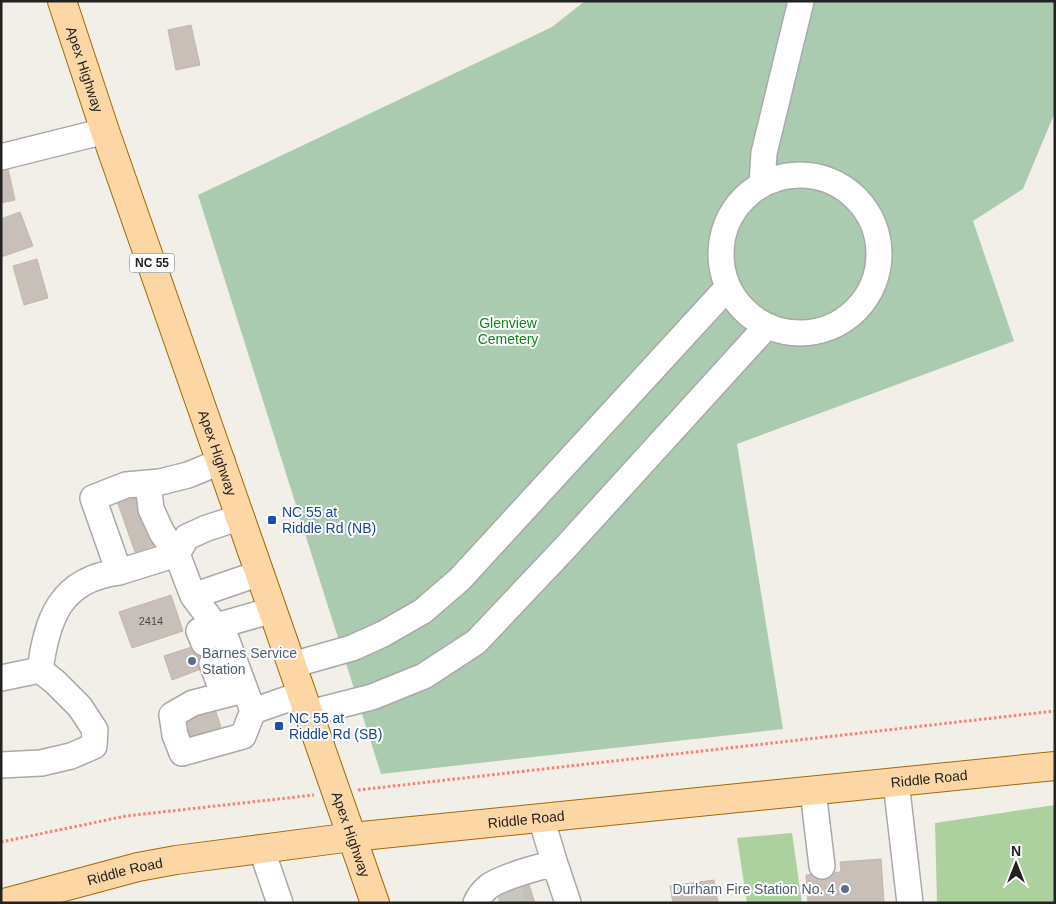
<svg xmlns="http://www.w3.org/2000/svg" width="1056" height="904" viewBox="0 0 1056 904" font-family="Arial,sans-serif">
	<rect width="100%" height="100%" fill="#f2efe9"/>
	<path fill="#add19e" d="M1055 805V903H937L935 823Z
		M792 833 802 903H747L737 838Z"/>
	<path fill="#aacbaf" d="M585 1H1055V112L1023 189 973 221 1014 341 737 444 783 729 381 774 198 195 552 27Z"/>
	<path fill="#c7bfb8" stroke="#c4b6ab" d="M191 25 200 65 176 70 168 30Z
		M6 160 15 200 1 203V161Z
		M20 212 33 246 1 257V219Z
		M37 259 48 298 24 305 13 266Z
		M137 491 156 545 135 552 116 498Z
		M171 595 183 631 132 648 119 612Z
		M219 638 227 659 172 680 164 656Z
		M215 709 221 727 207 731 209 738 193 744 184 719Z
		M881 859 884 903H808L806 875 841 872 840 862Z
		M714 880 718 903H673L670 886Z
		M528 881 535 903H500L497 892Z"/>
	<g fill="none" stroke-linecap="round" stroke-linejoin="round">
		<path stroke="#c8c6c1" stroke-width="25" stroke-dasharray="25 12" stroke-linecap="butt" d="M498 896 530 886"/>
		<defs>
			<path id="minor" d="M1 157 105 131
				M721 254a79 79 0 1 1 158 0a79 79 0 1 1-158 0Z
				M762 184 764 153 801 1
				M222 461 188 475 160 482 126 485 93 498 119 572 177 554 187 537 207 528 241 517
				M148 483 151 509 162 533 177 554 193 596 260 573
				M193 596 227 641 253 711 302 694
				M204 643 199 631 273 610
				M212 664 224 695
				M292 665 352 648 383 634 423 611 460 579 728 287
				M40 670C47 619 60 579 119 572
				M1 678 40 670 55 682 80 707 95 730 94 746 71 756 41 763 1 765
				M244 690 193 703 172 715 175 735 182 753 243 736 253 711
				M309 713 372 697 424 676 476 642 564 549 767 326
				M896 782 910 903
				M813 791 822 866
				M261 848 280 903
				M555 864 568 903
				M476 903C479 896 482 892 488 887 500 878 539 866 555 864L541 818"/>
			<g id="major">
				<path id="s1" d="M62 1 105 131 375 903"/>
				<path id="s2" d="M4 903 138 867 176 860 352 837 1055 766"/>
			</g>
		</defs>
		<use href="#minor" stroke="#a9a9a9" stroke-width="28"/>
		<use href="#major" stroke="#a06b00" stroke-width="30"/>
		<path stroke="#fa8072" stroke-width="3" stroke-dasharray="2.5 2.5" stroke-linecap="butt" d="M358 790 1055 711
			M1 842 126 816 314 795"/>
		<use href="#minor" stroke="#fff" stroke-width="25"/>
		<use href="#major" stroke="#fcd6a4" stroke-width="28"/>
	</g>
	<g fill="#1a4fb4" stroke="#fff" stroke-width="2">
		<rect x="267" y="515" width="10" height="10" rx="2.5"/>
		<rect x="274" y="721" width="10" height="10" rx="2.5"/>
	</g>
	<g fill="#5c6f8a" stroke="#fff" stroke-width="2">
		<circle cx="192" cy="661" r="5"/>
		<circle cx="845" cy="889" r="5"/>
	</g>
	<g text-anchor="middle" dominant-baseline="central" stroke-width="4" stroke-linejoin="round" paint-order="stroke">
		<g font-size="11" fill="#4b4948">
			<text x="151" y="621">2414</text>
		</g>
		<rect fill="#fff" stroke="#646464" stroke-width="1" x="129.5" y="253.5" width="45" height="19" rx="4"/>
		<g font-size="12" font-weight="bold" fill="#222">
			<text x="152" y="263">NC 55</text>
		</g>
		<g font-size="14" fill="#222" stroke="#fff">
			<text stroke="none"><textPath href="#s1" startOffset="72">Apex Highway</textPath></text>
			<text stroke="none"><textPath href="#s1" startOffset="478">Apex Highway</textPath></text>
			<text stroke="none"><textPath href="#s2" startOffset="935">Riddle Road</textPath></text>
			<text stroke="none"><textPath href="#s2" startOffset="530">Riddle Road</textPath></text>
			<text stroke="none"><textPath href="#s1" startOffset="882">Apex Highway</textPath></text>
			<text stroke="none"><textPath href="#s2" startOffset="125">Riddle Road</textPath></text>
		</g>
		<g font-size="14" fill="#0c8416" stroke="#fff">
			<text x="508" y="323">Glenview<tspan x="508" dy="16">Cemetery</tspan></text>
		</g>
		<g font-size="14" fill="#164399" stroke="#fff" text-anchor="start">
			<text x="282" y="512">NC 55 at<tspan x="282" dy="16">Riddle Rd (NB)</tspan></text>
			<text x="289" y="718">NC 55 at<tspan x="289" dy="16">Riddle Rd (SB)</tspan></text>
		</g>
		<g font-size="14" fill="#4e5e75" stroke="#fff" text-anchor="start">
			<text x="202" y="653">Barnes Service<tspan x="202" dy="16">Station</tspan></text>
			<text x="835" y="889" text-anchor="end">Durham Fire Station No. 4</text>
		</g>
	</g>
	<rect width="1056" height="904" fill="none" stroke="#222222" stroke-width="5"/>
	<g transform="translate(1016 864)" stroke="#ffffff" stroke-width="4" paint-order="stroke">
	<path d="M0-4L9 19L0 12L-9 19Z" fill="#222222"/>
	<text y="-8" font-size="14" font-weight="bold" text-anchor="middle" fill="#222222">N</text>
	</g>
</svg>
